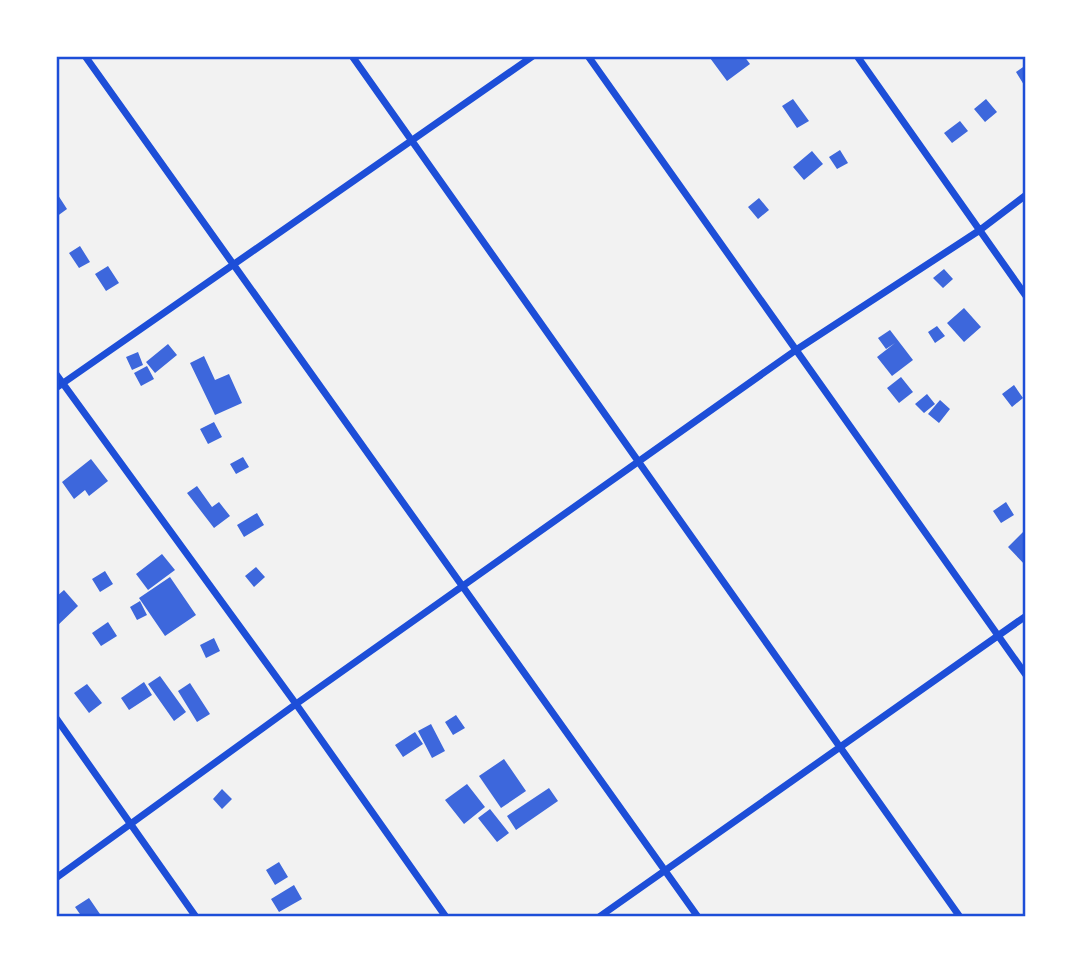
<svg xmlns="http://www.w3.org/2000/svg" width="1082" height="973" viewBox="0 0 1082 973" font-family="Montserrat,sans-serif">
	<rect width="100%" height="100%" fill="#f2f2f2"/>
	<path fill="#3d67dc" d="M713 56H744L750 64 727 81 710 58Z
		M1026 65V84L1024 85 1016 72Z
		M793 99 809 121 797 128 782 106Z
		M986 99 997 112 985 122 974 109Z
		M960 121 968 131 952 143 944 133Z
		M840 150 848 163 837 169 829 157Z
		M812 151 823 164 804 180 793 167Z
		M56 192 67 209 56 217Z
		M759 198 769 210 758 219 748 207Z
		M80 246 90 262 79 268 69 253Z
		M108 266 119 283 106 291 95 274Z
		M944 269 953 279 943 288 933 278Z
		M964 308 981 327 964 342 947 323Z
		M937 326 945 336 935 343 928 332Z
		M890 330 913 360 892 376 877 357 895 343 886 349 878 338Z
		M168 344 177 355 155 373 146 362Z
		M138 352 143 365 132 370 126 357Z
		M204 356 215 380 229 374 242 403 215 415 190 363Z
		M147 366 154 379 141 386 134 373Z
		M901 377 913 392 899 403 887 388Z
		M1014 385 1023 398 1012 407 1002 394Z
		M927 394 935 404 924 413 915 404Z
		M940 400 950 409 939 423 928 414Z
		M214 422 222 437 208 444 200 429Z
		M243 457 249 467 236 474 230 464Z
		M91 459 108 481 89 496 85 490 74 499 62 482Z
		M197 486 212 507 219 502 230 516 214 528 187 493Z
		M1006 502 1014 515 1001 523 993 511Z
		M257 513 264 525 244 537 237 525Z
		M1026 529V566L1008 547Z
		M162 554 175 570 148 590 136 574Z
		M256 567 265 577 254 587 245 576Z
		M105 571 113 584 100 592 92 579Z
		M170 577 196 615 165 636 139 598Z
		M64 590 78 606 56 627V597Z
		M140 601 147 615 137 620 130 607Z
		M108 622 117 636 101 646 92 633Z
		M214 638 220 651 206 658 200 645Z
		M160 676 186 712 174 721 148 684Z
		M144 682 152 695 129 710 121 698Z
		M190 683 210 714 197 722 178 691Z
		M87 684 102 703 89 713 74 693Z
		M456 715 465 728 453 735 445 722Z
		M431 724 445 751 432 758 418 731Z
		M415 732 423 744 403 757 395 745Z
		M504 759 526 791 501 808 479 776Z
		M467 784 485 807 464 824 445 800Z
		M549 788 558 801 516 830 507 816Z
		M222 789 232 799 222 809 213 799Z
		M490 809 509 833 497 842 478 818Z
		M279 862 288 877 275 885 266 870Z
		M294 885 302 899 279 912 271 899Z
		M89 898 102 917H82L75 907Z"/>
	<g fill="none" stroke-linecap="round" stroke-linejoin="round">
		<path stroke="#1d4ed8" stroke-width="7" d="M85 56 698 917
			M352 56 960 917
			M588 56 1026 675
			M857 56 1026 296
			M56 374 296 704 446 917
			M56 388 533 56
			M56 718 196 917
			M56 878 296 704 796 350 980 230 1026 195
			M599 917 1026 616"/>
	</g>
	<rect width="1082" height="973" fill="none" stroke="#ffffff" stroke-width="116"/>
	<rect x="58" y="58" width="966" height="857" fill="none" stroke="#1d4ed8" stroke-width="2.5"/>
</svg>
